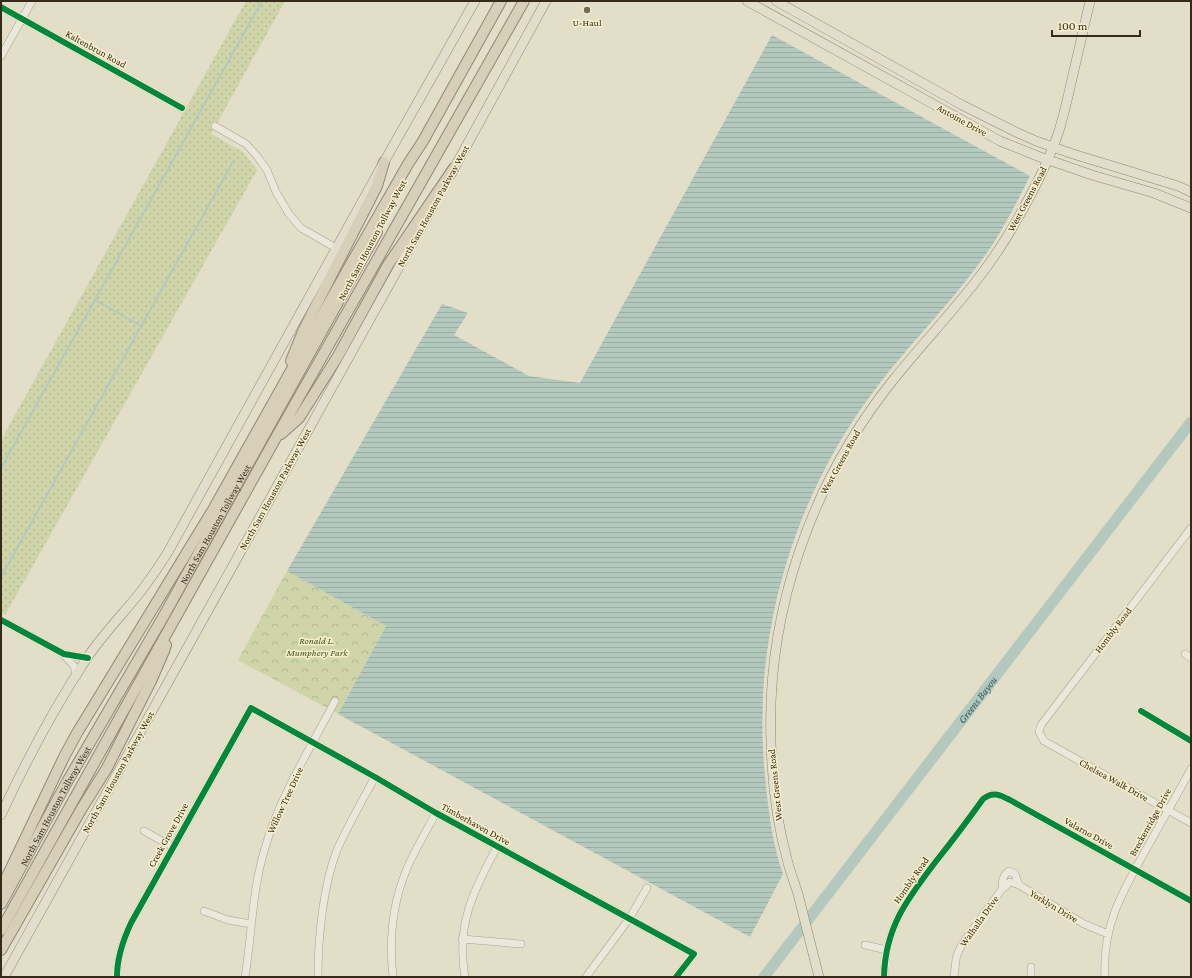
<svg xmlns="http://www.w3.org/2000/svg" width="1192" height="978" viewBox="0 0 1192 978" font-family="'Crimson Pro',serif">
	<defs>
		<pattern id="grass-dots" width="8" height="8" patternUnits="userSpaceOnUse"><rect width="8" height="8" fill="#cfd5a9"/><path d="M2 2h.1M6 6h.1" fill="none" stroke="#b2b791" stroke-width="1.8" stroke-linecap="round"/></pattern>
		<pattern id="park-crowns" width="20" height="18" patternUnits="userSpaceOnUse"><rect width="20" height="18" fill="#cfd5a9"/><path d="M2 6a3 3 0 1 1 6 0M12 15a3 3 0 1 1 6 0" fill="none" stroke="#b2b791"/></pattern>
		<pattern id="water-rules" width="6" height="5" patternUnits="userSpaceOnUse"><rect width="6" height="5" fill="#b4c9be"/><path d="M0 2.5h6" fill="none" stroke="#9bada3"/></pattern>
	</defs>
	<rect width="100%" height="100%" fill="#e3dec8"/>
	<path fill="url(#grass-dots)" d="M246 1H285L211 134 243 152 257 170 5 615 1 612V440Z"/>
	<path fill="url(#park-crowns)" d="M287 571 386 626 338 714 238 660Z"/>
	<path fill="url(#water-rules)" d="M772 35 1030 176C1016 204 1002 232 984 257 949 306 905 348 870 396 788 508 750 648 766 786 769 815 773 846 783 874L750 937 338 714 386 626 287 571 442 304 468 313 454 335 529 376 580 383Z"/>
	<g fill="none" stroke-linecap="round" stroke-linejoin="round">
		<path stroke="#b4c9be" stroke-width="2" d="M95 300 141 326
			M1186 428 1191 430
			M1 468 262 1
			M1 577 234 160"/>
		<path stroke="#b4c9be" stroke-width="11" id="s1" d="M764 977 1191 422"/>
		<defs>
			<path id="minor" d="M1 7 182 108
				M1 56 32 1
				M215 126 246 144 257 156 267 170 276 192 289 214 301 228 336 248
				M1191 528 1041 725 1039 732 1044 741 1191 823
				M1 620 64 654 88 658
				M1185 654 1191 658
				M64 655 74 666 77 676
				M1141 711 1191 741
				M144 831 173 847
				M1002 889C1002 882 1002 876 1009 871L1015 874 1019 885
				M204 911 228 920 251 924
				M462 939 521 944
				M865 945 887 950
				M1031 967V977
				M117 977C117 958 123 940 131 923L251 708 375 777 436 813 694 954 676 977
				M245 977C252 934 252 890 265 848 280 796 310 749 335 701
				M318 977C318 938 323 886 337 850 348 825 362 801 375 777
				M393 977C389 941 392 905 406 871 414 851 426 832 436 813
				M465 977C456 925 473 891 497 847
				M586 977 629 919 647 888
				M884 977C885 927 908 898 937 860 953 840 968 820 983 799 993 791 1000 795 1010 800L1191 901
				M954 977 956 959 959 950 965 940 1002 889 1010 882 1019 885 1084 924 1108 934
				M1105 977C1102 924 1123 891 1148 846 1162 821 1177 795 1191 769"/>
			<path id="major" d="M747 1 1000 141 1040 157 1092 175 1154 193 1191 208
				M776 1 962 105 1018 133 1036 141 1073 154 1178 186 1191 192
				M451 174 546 1
				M1 815C26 761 54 708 87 658 103 634 124 613 142 590 151 578 160 565 168 552L384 162 475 1
				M4 977 433 206
				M819 977C812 949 805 922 798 894 795 884 791 874 788 863 777 824 772 782 771 742 766 611 812 481 894 379 935 328 983 281 1015 223 1032 194 1048 163 1059 131 1064 114 1068 97 1072 79 1078 53 1084 27 1090 1"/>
			<g id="highway">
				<path d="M291 361 304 329 377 186 384 162"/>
				<path d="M281 434 299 418 338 356 388 265 454 168"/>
				<path d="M1 889 64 757 77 733 214 508 348 269 408 164 423 141 501 1"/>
				<path id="s2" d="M1 904 67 782 162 619 377 232"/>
				<path d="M1 930 273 443 524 1"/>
				<path d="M1 950 82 808 107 768 151 681 164 651 166 645"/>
			</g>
		</defs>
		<use href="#minor" stroke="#a8a292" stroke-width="8"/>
		<use href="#major" stroke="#8d8779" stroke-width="10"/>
		<use href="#highway" stroke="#8d8779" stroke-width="12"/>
		<use href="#minor" stroke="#ebe7da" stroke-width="7"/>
		<use href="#major" stroke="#e3decb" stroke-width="9"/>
		<use href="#highway" stroke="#d7cfb8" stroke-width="10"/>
		<defs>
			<path id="cycleway" d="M1 7 182 108
				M1 620 64 654 88 658
				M1141 711 1191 741
				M117 977C117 958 123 940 131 923L251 708 375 777 436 813 694 954 676 977
				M884 977C885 927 908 898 937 860 953 840 968 820 983 799 993 791 1000 795 1010 800L1191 901"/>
		</defs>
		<use href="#cycleway" stroke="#f7efcb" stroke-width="8"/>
		<use href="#cycleway" stroke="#00873e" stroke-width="6"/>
	</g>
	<circle fill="#736a57" stroke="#f7efcb" stroke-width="1.5" cx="587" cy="10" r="4"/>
	<g text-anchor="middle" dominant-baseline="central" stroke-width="3" stroke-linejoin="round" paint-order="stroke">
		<g font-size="10" fill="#362b1a" stroke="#f7efcb">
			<text x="587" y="22">U-Haul</text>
		</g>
		<g font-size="10" fill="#362b1a" stroke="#f7efcb">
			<text transform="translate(96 49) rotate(29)">Kaltenbrun Road</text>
			<text transform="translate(962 120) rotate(29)">Antoine Drive</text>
			<text transform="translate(1027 199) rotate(-62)">West Greens Road</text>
			<text transform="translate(433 206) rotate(-61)">North Sam Houston Parkway West</text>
			<text transform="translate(372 240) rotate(-62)">North Sam Houston Tollway West</text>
			<text transform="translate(840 462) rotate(-61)">West Greens Road</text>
			<text transform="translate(275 489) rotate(-61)">North Sam Houston Parkway West</text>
			<text stroke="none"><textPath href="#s2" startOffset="436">North Sam Houston Tollway West</textPath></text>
			<text transform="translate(1113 630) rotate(-53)">Hombly Road</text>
			<text transform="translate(118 772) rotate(-61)">North Sam Houston Parkway West</text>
			<text transform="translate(1114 780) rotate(29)">Chelsea Walk Drive</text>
			<text transform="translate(775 785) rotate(-96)">West Greens Road</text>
			<text transform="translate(285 800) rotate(-65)">Willow Tree Drive</text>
			<text stroke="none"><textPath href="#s2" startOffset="112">North Sam Houston Tollway West</textPath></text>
			<text transform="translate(1150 822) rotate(-61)">Breckenridge Drive</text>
			<text transform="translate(476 824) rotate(29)">Timberhaven Drive</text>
			<text transform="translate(1089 833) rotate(29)">Valarno Drive</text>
			<text transform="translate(168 835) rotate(-61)">Creek Grove Drive</text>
			<text transform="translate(911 880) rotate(-55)">Hombly Road</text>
			<text transform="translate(1054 906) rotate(31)">Yorklyn Drive</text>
			<text transform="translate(979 921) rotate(-55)">Walhalla Drive</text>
		</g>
		<g font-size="10" font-style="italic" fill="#405320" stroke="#f7efcb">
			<text x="317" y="640">Ronald L.<tspan x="317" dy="12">Mumphery Park</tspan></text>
		</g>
		<g font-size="11" font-style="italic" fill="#295456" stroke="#f7efcb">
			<text stroke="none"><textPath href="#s1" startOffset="350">Greens Bayou</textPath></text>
		</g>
	</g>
	<rect width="1192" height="978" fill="none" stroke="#362b1a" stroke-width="4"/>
	<path d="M1052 30v6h88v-6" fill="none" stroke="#362b1a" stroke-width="2"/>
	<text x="1058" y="30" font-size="12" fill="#362b1a" stroke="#f7efcb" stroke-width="3" paint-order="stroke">100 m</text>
</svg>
